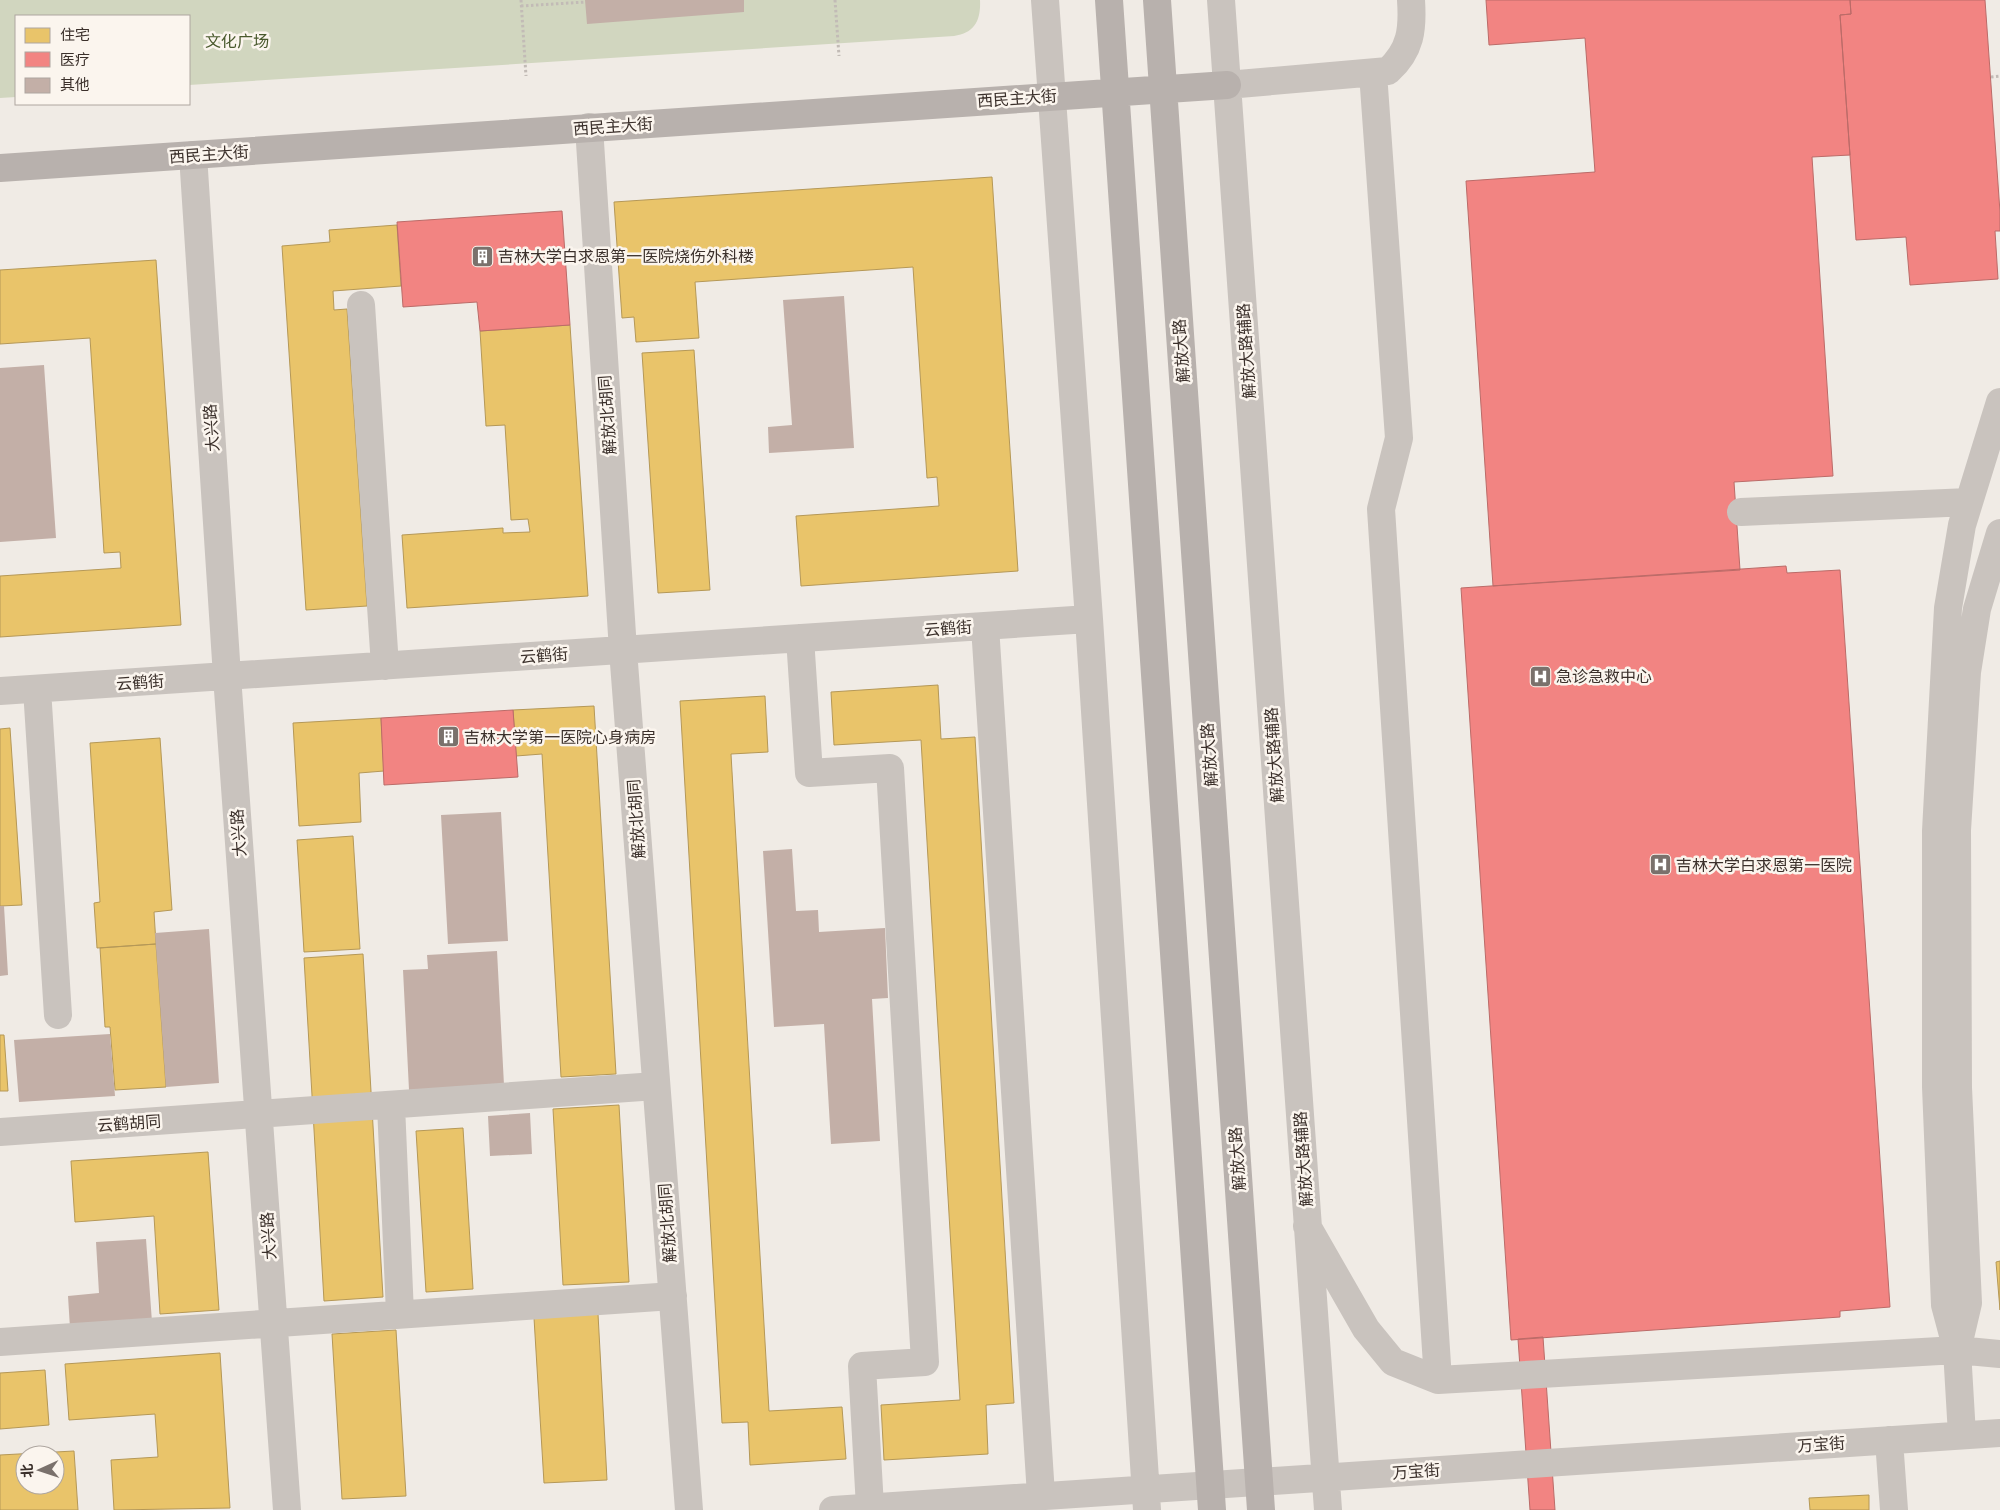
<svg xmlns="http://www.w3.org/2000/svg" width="2000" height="1510" viewBox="0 0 2000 1510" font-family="'IBM Plex Sans','Noto Sans SC',sans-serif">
	<rect width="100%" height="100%" fill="#f0ebe5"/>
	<path fill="#d1d6bf" d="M0 0H980C981 20 975 33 954 36L189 85V16H16V97L0 98Z"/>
	<path fill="#e9c46a" stroke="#b59857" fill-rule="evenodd" d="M992 177 1018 571 801 586 796 516 939 506 937 477 927 478 913 267 695 282 699 338 636 342 634 317 622 318 614 202Z
		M397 225 401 286 333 291 334 310 347 309 367 606 306 610 282 246 330 242 329 230Z
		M156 260 181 625 0 637V576L121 568 120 552 104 553 90 338 0 344V270Z
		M570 325 588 596 407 608 402 535 503 528V533L530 532 528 519 511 520 505 425 486 426 480 331Z
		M694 350 710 590 658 593 642 353Z
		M938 685 941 739 975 737 1014 1403 986 1405 988 1454 884 1460 881 1405 960 1400 921 740 834 745 831 692Z
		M765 696 768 752 731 754 769 1411 842 1407 846 1459 750 1465 748 1422 722 1423 680 701Z
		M594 706 616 1074 561 1077 542 754 516 756 513 710Z
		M381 718 384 771 359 773 361 822 299 826 293 723Z
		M10 728 22 905 0 906V729Z
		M160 738 172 910 154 912 156 944 97 948 94 903 100 902 90 743Z
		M353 836 360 949 304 952 297 840Z
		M156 944 166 1087 115 1090 110 1027H105L100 948Z
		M363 954 383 1297 324 1301 304 958Z
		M0 1035H4L8 1091H0Z
		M619 1105 629 1282 563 1285 553 1109Z
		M463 1128 473 1289 426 1292 416 1131Z
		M208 1152 219 1310 160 1314 154 1216 75 1222 71 1161Z
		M2000 1261V1310L1996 1262Z
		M598 1314 607 1480 544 1483 534 1318Z
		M396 1330 406 1496 342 1499 332 1334Z
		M220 1353 230 1508 114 1510 111 1460 158 1457 155 1414 69 1420 65 1364Z
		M45 1370 49 1425 0 1429V1373Z
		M74 1451 78 1510H0V1455ZM25 1455H55V1485H25Z
		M1869 1495V1510H1810L1809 1498Z"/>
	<path fill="#f28482" stroke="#bb6b68" d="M1486 0H1850L1851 14 1840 15 1850 155 1812 157 1833 476 1734 482 1740 570 1493 586 1466 181 1595 172 1585 38 1489 45Z
		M1850 0H1985L2000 212V231H1995L1998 279 1910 285 1906 237 1856 240 1840 15 1851 14Z
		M562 211 570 325 480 331 477 302 403 307 397 222Z
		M1786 566 1787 573 1840 570 1890 1307 1840 1311V1317L1511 1340 1461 588Z
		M513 710 518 777 384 785 381 718Z
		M1543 1337 1555 1510H1530L1518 1339Z"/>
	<path fill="#c3afa7" d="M585 0H744V12L587 24Z
		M844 296 854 448 769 453 768 427 792 425 783 300Z
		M44 365 56 538 0 542V368Z
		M501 812 508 941 448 944 441 815Z
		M792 849 796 911 818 910 819 932 885 928 888 998 872 999 880 1141 831 1144 824 1024 774 1027 763 851Z
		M0 906H4L8 975 0 976Z
		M209 929 219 1083 166 1087 155 933Z
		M497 951 504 1085 409 1090 403 970 428 969 427 955Z
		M110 1034 115 1096 19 1102 14 1040Z
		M530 1113 532 1154 490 1156 488 1116Z
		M146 1239 152 1322 70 1328 68 1296 99 1293 96 1242Z"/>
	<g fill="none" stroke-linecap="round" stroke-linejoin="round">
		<path stroke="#c2bbb6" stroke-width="3" stroke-dasharray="2.5 2.5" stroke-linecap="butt" d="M521 0 526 76
			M835 0 839 56
			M521 6 586 2
			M1991 77 2000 76"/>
		<path stroke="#c9c3be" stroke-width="28" d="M1045 0 1089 619 1147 1510
			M1221 0 1328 1510
			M1373 73 1399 438 1381 509 1438 1380
			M1227 85 1388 71C1411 50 1413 29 1411 0
			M589 127 623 650 689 1510
			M193 155 227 676 287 1510
			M361 305 385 666
			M1741 512 1969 502
			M985 626 1041 1495
			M800 638 809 773 890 768 925 1362 862 1366 870 1507
			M37 689 58 1015
			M0 691 1089 619
			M391 1105 400 1314
			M0 1132 656 1086
			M1307 1226 1366 1329 1393 1362 1438 1380 1957 1350 1968 1303 1958 1088 1957 830 1967 672 1977 609 2000 533
			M0 1342 673 1296
			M1957 1350 2000 1354
			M1962 1435 1957 1350 1945 1305 1936 1087V831L1948 608 1962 525 2000 402
			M1889 1440 1894 1510
			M833 1510 2000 1433"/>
		<path stroke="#b8b1ad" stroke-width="28" d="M1109 0 1212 1510
			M1157 0 1261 1510
			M0 168 1227 85"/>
	</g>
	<defs>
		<symbol id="building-square" viewBox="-11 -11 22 22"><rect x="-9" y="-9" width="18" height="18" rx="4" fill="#7a716c" stroke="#fbf5ee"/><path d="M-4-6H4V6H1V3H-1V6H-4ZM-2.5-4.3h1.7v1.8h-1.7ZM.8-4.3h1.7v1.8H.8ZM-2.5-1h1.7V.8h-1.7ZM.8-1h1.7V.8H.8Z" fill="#fff"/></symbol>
		<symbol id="hospital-square" viewBox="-11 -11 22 22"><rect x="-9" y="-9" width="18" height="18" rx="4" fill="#7a716c" stroke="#fbf5ee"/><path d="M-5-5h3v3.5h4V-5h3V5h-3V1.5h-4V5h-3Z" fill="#fff"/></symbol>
	</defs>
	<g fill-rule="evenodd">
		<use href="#building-square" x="470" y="244" width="25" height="25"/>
		<use href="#hospital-square" x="1528" y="664" width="25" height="25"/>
		<use href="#building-square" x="436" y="724" width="25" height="25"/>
		<use href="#hospital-square" x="1648" y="852" width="25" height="25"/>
	</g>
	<g text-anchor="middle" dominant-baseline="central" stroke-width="5" stroke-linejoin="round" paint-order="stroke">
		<g font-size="16" fill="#4a5a2e" stroke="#fbf5ee">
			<text x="237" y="41">文化广场</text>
		</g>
		<g font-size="16" fill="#3b302b" stroke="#fbf5ee">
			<text transform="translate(1017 98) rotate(-4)">西民主大街</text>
			<text transform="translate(613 126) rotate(-4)">西民主大街</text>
			<text transform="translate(209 154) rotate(-4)">西民主大街</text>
			<text transform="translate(1181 351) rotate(-94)">解放大路</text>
			<text transform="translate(1246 351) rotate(-94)">解放大路辅路</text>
			<text transform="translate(607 415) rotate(-94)">解放北胡同</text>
			<text transform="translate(211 428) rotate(-94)">大兴路</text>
			<text transform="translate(948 628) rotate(-4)">云鹤街</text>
			<text transform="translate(544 655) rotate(-4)">云鹤街</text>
			<text transform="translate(140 682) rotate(-4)">云鹤街</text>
			<text transform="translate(1209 755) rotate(-94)">解放大路</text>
			<text transform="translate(1274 755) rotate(-94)">解放大路辅路</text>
			<text transform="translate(636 819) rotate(-94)">解放北胡同</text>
			<text transform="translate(238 833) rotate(-94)">大兴路</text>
			<text transform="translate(129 1123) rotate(-4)">云鹤胡同</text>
			<text transform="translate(1237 1159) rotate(-94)">解放大路</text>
			<text transform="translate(1303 1159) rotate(-94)">解放大路辅路</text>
			<text transform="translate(667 1223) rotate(-94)">解放北胡同</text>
			<text transform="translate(268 1236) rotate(-94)">大兴路</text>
			<text transform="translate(1821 1444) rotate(-4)">万宝街</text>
			<text transform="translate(1416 1471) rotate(-4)">万宝街</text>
		</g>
		<g font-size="16" fill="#3b302b" stroke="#fbf5ee" text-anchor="start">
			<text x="498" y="256">吉林大学白求恩第一医院烧伤外科楼</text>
			<text x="1556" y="676">急诊急救中心</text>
			<text x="464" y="737">吉林大学第一医院心身病房</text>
			<text x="1676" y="865">吉林大学白求恩第一医院</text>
		</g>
	</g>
	<rect x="15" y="15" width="175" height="90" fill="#fbf5ee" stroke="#aea6a0"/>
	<rect x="25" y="28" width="25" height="15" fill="#e9c46a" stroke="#aea6a0"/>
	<text x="60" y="40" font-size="15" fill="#3b302b">住宅</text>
	<rect x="25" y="52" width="25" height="15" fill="#f28482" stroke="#aea6a0"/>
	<text x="60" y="65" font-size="15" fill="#3b302b">医疗</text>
	<rect x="25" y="78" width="25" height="15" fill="#c3afa7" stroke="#aea6a0"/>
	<text x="60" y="90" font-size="15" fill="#3b302b">其他</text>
	<g transform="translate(40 1470) rotate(267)"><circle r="24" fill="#fbf5ee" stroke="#aea6a0"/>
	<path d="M0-4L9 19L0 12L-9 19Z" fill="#7a716c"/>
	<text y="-8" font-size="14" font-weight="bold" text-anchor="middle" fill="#3b302b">北</text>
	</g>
</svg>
